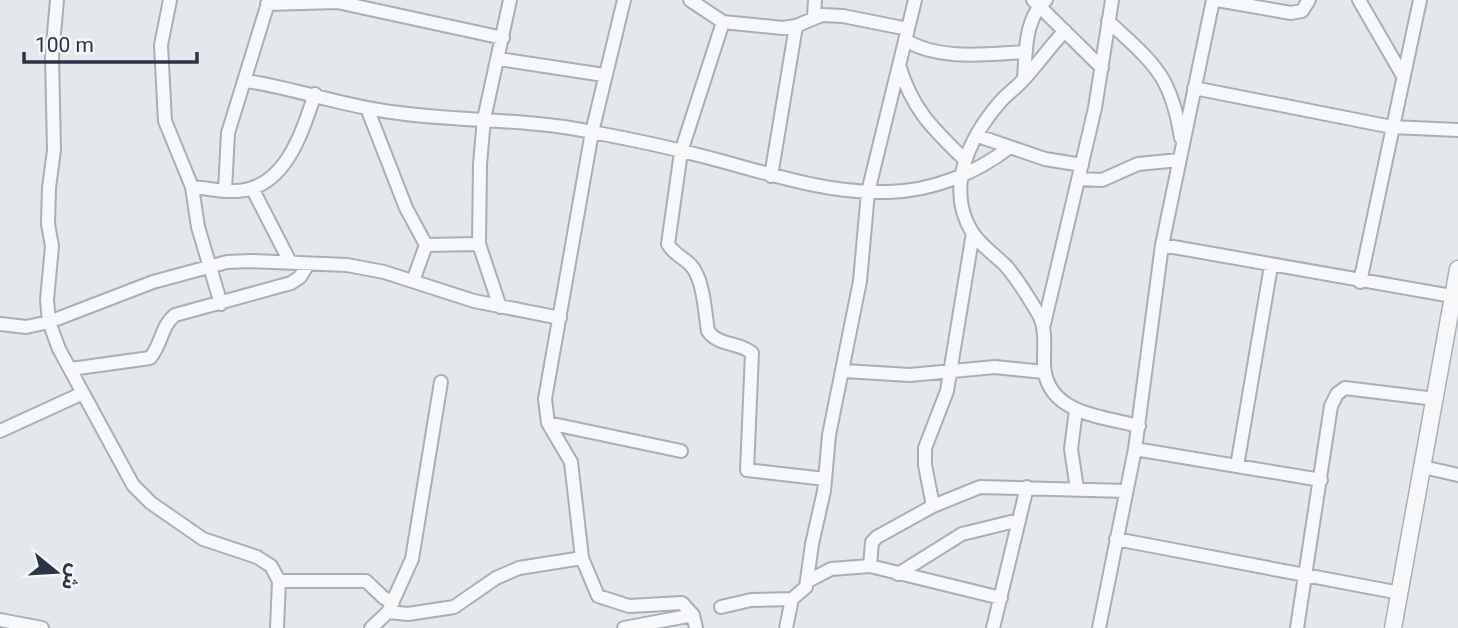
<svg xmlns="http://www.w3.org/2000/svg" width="1458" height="628" viewBox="0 0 1458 628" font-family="Roboto,'Noto Sans Arabic',sans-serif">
	<rect width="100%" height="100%" fill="#e4e7ec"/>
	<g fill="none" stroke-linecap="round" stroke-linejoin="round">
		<defs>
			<path id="minor" d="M57 0 52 56 54 150 49 188 48 224 52 246 47 300 49 322 59 349 133 485 151 503 203 539 257 557 271 566 279 581 277 628
				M170 0 161 45 165 121 192 187 198 227 221 304
				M624 0 592 132 545 399 548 423 571 462 582 558 598 596 629 606 682 603 693 615 696 628
				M690 0 723 22 783 28 796 26 822 15 843 16 908 29
				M1033 0 1102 68
				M1217 0 1291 13 1302 11 1309 0
				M1359 0 1403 76
				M267 4 337 2 503 38
				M814 17 815 0
				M1108 21C1153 63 1171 74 1181 138
				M723 22 681 152 668 244C674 256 688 258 695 271 704 287 705 313 708 331 718 346 739 342 752 353L747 470 825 479
				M1065 31C1050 46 1038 64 1023 80 1016 88 1007 94 1000 102 969 138 945 188 972 232 980 245 996 256 1006 266 1019 281 1029 298 1039 315 1046 329 1044 345 1044 361 1043 413 1100 416 1139 426
				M905 40C940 61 987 54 1026 52
				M499 59 604 75
				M899 65C912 109 932 128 964 159
				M1024 79C1026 52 1024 19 1046 0
				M246 81C295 88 342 106 391 112 458 122 526 118 592 132 630 139 668 147 706 157 764 172 826 194 888 192 932 191 975 174 1010 147
				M1194 88 1392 127 1458 130
				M367 108 406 208 426 245 413 281
				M978 136 1045 159 1082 165
				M771 176 796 26
				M1079 179 1102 180 1138 164 1179 160
				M192 187C207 188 222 192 237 191 286 188 302 132 315 94
				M252 188 290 262
				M225 190 228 133 269 0
				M426 245 479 244
				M1162 245 1458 297
				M1360 282 1420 0
				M500 307 479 244 480 164 484 119 510 0
				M0 324 26 327 49 322 153 282 227 262 251 261 347 265 384 272 474 301 560 318
				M1044 324 1095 108 1112 0
				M71 369 150 358C162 344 161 326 175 315L291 283 300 277 308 264
				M844 371 910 375 995 367 1044 372
				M1076 410 1071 449 1077 489
				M548 423 681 451
				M0 431 83 393
				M1135 449 1321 480
				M1237 466 1271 266
				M1423 467 1458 475
				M933 506 925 465V448L947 391 973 233
				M1116 539 1400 593
				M870 566 872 542 877 537 933 506 980 487 1126 491
				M898 574 962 534 1019 520
				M279 581H366L384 598 393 602
				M808 581 831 569 870 566 1001 598
				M721 607 751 600 792 599 806 587 812 544 824 491 829 435 860 281 868 192 915 0
				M388 612 408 614 454 607 496 578 519 568 582 558
				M0 620 42 628
				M371 628 388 612 412 559 441 382
				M624 628 693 615
				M786 628 792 599
				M993 628 1027 487
				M1099 628 1135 449 1162 245 1213 0
				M1297 628 1331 406 1337 394 1345 388 1435 399"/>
			<path id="tertiary" d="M1393 628 1458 269"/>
		</defs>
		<use href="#minor" stroke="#a9aeb7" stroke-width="16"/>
		<use href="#tertiary" stroke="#a9aeb7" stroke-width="19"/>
		<use href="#minor" stroke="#f7f8fa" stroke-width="12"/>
		<use href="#tertiary" stroke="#f7f8fa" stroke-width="16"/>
	</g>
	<g transform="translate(56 572) rotate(108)" stroke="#f4f6f9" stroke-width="5" paint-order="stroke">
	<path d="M0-5L12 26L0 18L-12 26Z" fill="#2b3445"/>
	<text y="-10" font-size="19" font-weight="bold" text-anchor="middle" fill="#2b3445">ش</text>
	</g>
	<path d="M24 52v10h173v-10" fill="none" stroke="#2b3445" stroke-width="3.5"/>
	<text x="35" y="52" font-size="21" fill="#2b3445" stroke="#f4f6f9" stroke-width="5" paint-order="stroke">100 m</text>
</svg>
